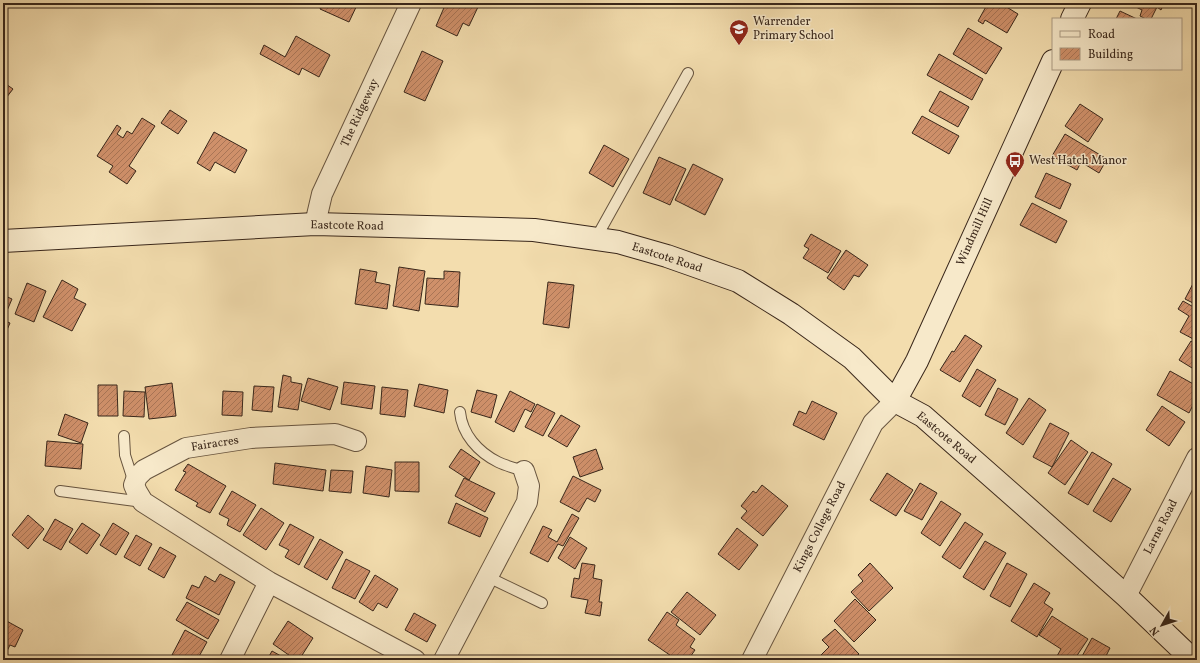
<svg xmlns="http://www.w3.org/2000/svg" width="1200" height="663" viewBox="0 0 1200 663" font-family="Vollkorn,serif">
	<defs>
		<pattern id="building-hatch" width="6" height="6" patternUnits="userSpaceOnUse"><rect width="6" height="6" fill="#cf906a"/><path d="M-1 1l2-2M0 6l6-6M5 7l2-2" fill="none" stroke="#a97556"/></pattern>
	</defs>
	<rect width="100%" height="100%" fill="#f3ddae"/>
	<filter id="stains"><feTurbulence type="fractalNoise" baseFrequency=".005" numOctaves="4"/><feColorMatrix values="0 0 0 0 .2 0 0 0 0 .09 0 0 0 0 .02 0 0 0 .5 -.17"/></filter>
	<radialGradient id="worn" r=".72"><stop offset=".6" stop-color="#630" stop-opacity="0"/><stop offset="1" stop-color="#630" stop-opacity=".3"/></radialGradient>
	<path fill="url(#building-hatch)" stroke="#38261a" d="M323 3H358L349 22 320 9Z
		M446 3H470L478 7 469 26 463 23 457 36 436 26Z
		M988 3H1000L1018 14 1007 33 985 20 983 24 978 21Z
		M1128 3H1164L1161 10 1157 7 1151 19H1146L1140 16 1142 10Z
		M1120 11 1137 19H1116Z
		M968 28 1002 48 986 74 953 54Z
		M296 36 330 55 319 77 302 68 299 75 260 54 264 45 285 57Z
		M422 51 443 61 425 101 404 92Z
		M939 54 983 79 972 100 927 75Z
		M3 82 13 89 3 102Z
		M940 91 969 107 958 127 929 111Z
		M1080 104 1103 119 1088 142 1065 126Z
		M170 110 187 121 178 134 161 123Z
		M922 116 959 136 949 154 912 133Z
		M142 118 155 126 129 166 136 171 127 184 109 172 113 166 97 156 117 125 121 128 117 134 123 138 127 131 132 134Z
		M214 132 247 150 235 173 215 162 210 171 197 163Z
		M1065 134 1107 159 1099 173 1081 162 1077 170 1052 156Z
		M604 145 629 159 613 187 589 173Z
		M659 157 686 169 670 205 643 193Z
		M693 164 723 179 705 215 675 200Z
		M1046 173 1071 184 1060 209 1035 197Z
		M1032 203 1067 221 1056 243 1020 225Z
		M811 234 841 251 828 273 803 258 809 249 804 246Z
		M846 250 868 265 859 277 854 275 844 290 827 278Z
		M399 267 425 271 419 311 393 306Z
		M360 269 377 272 375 282 390 285 387 309 355 304Z
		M444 271 460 272 458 307 425 304 427 278 444 279Z
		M1197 276V305L1185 299Z
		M62 280 78 289 74 298 86 304 72 331 43 317Z
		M548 282 574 285 569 328 543 324Z
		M27 283 46 291 34 322 15 314Z
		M3 295 12 299 3 320 10 323 3 339Z
		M1183 301 1197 309V341L1180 332 1189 316 1178 309Z
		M965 335 982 346 960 382 940 370 952 351 954 352Z
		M1191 341 1197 345V371L1179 360Z
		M977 369 996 380 980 407 962 396Z
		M1170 371 1197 386V397L1189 413 1157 395Z
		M283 375 291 377V382L302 384 298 410 278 407Z
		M308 378 338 387 330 410 301 401Z
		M344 382 375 386 372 409 341 404Z
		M172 383 176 416 149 419 145 387Z
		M419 384 448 390 444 413 414 406Z
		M98 385H117L118 416H98Z
		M254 386 274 387 272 412 252 410Z
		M382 387 408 390 405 417 380 414Z
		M998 388 1018 399 1005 425 985 415Z
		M477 390 497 395 491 418 471 412Z
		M124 391 145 392 144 417 123 416Z
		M223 391 243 392 242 416 222 415Z
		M510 391 535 404 531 412 525 409 514 432 495 422Z
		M1029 398 1046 410 1023 445 1006 433Z
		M812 401 837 413 824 440 793 425 799 411 806 414Z
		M537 404 555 413 543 436 525 427Z
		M1162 406 1185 422 1169 446 1146 430Z
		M65 414 88 423 81 443 58 435Z
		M561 415 580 426 567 447 548 436Z
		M1050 423 1069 433 1052 467 1033 457Z
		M1071 440 1088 452 1065 485 1048 473Z
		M47 441 83 444 81 469 45 466Z
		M461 449 480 462 469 480 449 467Z
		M596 449 603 469 580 477 573 457Z
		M1092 452 1112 464 1088 505 1068 493Z
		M395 462H419V492L395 491Z
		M275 463 326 470 323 491 273 484Z
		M188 464 226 486 210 513 196 506 198 503 175 490 186 472 183 471Z
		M366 466 392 470 389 497 363 493Z
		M331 470 353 471 351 493 329 491Z
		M887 473 913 490 896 516 870 500Z
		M573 476 601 490 595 502 587 498 579 512 560 502Z
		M464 478 495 493 485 512 455 496Z
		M1113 478 1131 489 1111 522 1093 511Z
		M920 483 937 493 922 520 904 511Z
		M762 485 788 506 763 536 741 518 747 511 741 506 753 491 756 493Z
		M232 491 256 505 240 532 227 525 229 519 219 514Z
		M941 501 961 514 940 546 921 533Z
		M456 503 488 518 480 537 448 523Z
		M261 508 284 523 266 550 243 535Z
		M572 514 579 518 563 546 558 544 548 562 530 553 543 526 552 530 548 537 557 542Z
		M28 515 44 529 28 549 12 535Z
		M55 519 73 529 61 550 43 540Z
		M965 522 983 534 960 569 942 557Z
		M82 523 100 535 87 554 69 542Z
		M113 523 129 533 116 555 100 545Z
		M290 524 314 537 299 565 285 557 289 550 279 545Z
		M737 528 758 545 739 570 718 554Z
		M136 535 152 544 140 566 124 557Z
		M570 537 587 548 575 569 558 558Z
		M320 539 343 552 327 580 304 567Z
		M985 541 1006 553 984 590 963 577Z
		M160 547 176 556 164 578 148 569Z
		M346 559 370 571 355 599 332 588Z
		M582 563 595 565 593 578 602 580 599 602H602L600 616 585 613 588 600 571 597 574 578 579 579Z
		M870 563 893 588 869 611 851 592 863 581 858 575Z
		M1007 563 1027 574 1010 607 990 596Z
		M220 574 235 582 219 615 186 598 192 585 199 588 205 576 215 582Z
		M375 575 398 589 387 608 378 603 373 611 359 602Z
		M1034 583 1050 593 1044 603 1053 609 1037 637 1011 621Z
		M687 592 716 615 700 635 671 612Z
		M855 599 876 620 854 642 834 621Z
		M187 602 219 620 208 639 176 620Z
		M667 612 679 620 676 625 695 639 690 647 695 650 688 660H677L648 640Z
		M414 613 436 625 427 642 405 630Z
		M1052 616 1088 639 1074 660H1062L1057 656 1061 649 1039 635Z
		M3 619 23 630 15 647 10 645 3 659Z
		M288 621 313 638 299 660H296L273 644Z
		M835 629 859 654 853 660H818L817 659 829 647 822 640Z
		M185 630 207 642 197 660H182L172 655Z
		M1092 638 1110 648 1104 660H1080Z
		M272 651 288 660H267Z"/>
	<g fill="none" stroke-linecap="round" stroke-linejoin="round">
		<defs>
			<path id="lane" d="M595 240 688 73
				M460 412C462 434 478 452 498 462 506 466 515 468 524 471
				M124 436 125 455 134 483
				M60 491 143 502
				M488 577 542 603"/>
			<path id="street" d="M315 224 322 194 411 3
				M356 441 335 434 251 438 186 448 144 470 137 477 134 485 137 492 143 502 269 582 415 660
				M1126 596 1197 458
				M230 660 269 582
				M444 660 527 502 529 486 524 471
				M752 660 873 423 895 401"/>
			<path id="secondary" d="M1072 19 1080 3
				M3 241 315 224 534 230 618 242 667 256 738 281 791 314 852 358 895 401 923 416 1024 505 1126 596 1193 660
				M895 401 917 361 1053 61"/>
		</defs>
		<use href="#lane" stroke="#67543f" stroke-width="12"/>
		<use href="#street" stroke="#67543f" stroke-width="22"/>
		<use href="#secondary" stroke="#38261a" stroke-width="24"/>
		<use href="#lane" stroke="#f7e9ca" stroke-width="10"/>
		<use href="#street" stroke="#f7e9ca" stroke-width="20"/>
		<use href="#secondary" stroke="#f7e9ca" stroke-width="22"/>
	</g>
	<defs>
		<symbol id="school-pin" viewBox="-11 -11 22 30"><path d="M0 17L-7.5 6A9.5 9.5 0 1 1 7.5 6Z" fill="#8f2418" stroke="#f7e9ca"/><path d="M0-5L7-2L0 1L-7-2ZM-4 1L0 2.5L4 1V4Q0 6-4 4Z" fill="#fff"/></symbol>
		<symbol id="bus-pin" viewBox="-11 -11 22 30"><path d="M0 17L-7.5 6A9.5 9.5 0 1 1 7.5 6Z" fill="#8f2418" stroke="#f7e9ca"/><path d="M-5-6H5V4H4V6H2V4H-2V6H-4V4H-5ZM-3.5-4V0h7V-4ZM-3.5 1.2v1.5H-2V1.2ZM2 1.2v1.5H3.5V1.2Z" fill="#fff"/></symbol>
	</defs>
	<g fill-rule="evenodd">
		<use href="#school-pin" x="728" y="18" width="22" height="30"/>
		<use href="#bus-pin" x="1004" y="150" width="22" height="30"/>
	</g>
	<g text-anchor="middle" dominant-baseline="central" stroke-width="3" stroke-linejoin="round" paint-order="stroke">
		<g font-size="12" fill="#38261a" stroke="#f7e9ca" text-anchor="start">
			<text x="753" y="22">Warrender<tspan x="753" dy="14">Primary School</tspan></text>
			<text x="1029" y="161">West Hatch Manor</text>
		</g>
		<g font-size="12" fill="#38261a" stroke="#f7e9ca">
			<text transform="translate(360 113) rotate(-65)">The Ridgeway</text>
			<text transform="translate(347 226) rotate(1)">Eastcote Road</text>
			<text transform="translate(975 232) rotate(-66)">Windmill Hill</text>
			<text transform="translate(667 258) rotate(18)">Eastcote Road</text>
			<text transform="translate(946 438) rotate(40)">Eastcote Road</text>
			<text transform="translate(215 444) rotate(-9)">Fairacres</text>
			<text transform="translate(820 527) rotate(-63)">Kings College Road</text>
			<text transform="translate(1161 527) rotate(-63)">Larne Road</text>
		</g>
	</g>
	<rect width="1200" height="663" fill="none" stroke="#f3ddae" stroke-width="16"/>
	<rect x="4" y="4" width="1192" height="655" fill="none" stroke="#38261a" stroke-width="2"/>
	<rect x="8" y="8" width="1184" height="647" fill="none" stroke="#38261a"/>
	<rect x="1052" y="18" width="130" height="52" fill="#f7e9ca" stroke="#ab9b84"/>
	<rect x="1060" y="31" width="20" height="6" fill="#f7e9ca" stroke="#ab9b84"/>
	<text x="1088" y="38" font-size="12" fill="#38261a">Road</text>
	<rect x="1060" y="48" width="20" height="12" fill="url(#building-hatch)" stroke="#ab9b84"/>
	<text x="1088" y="58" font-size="12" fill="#38261a">Building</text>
	<g transform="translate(1162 625) rotate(231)" stroke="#f7e9ca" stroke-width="3" paint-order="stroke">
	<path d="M0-3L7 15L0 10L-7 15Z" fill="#38261a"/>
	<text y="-6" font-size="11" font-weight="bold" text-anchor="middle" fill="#38261a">N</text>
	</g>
	<rect width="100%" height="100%" filter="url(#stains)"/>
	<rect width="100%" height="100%" fill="url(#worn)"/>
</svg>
